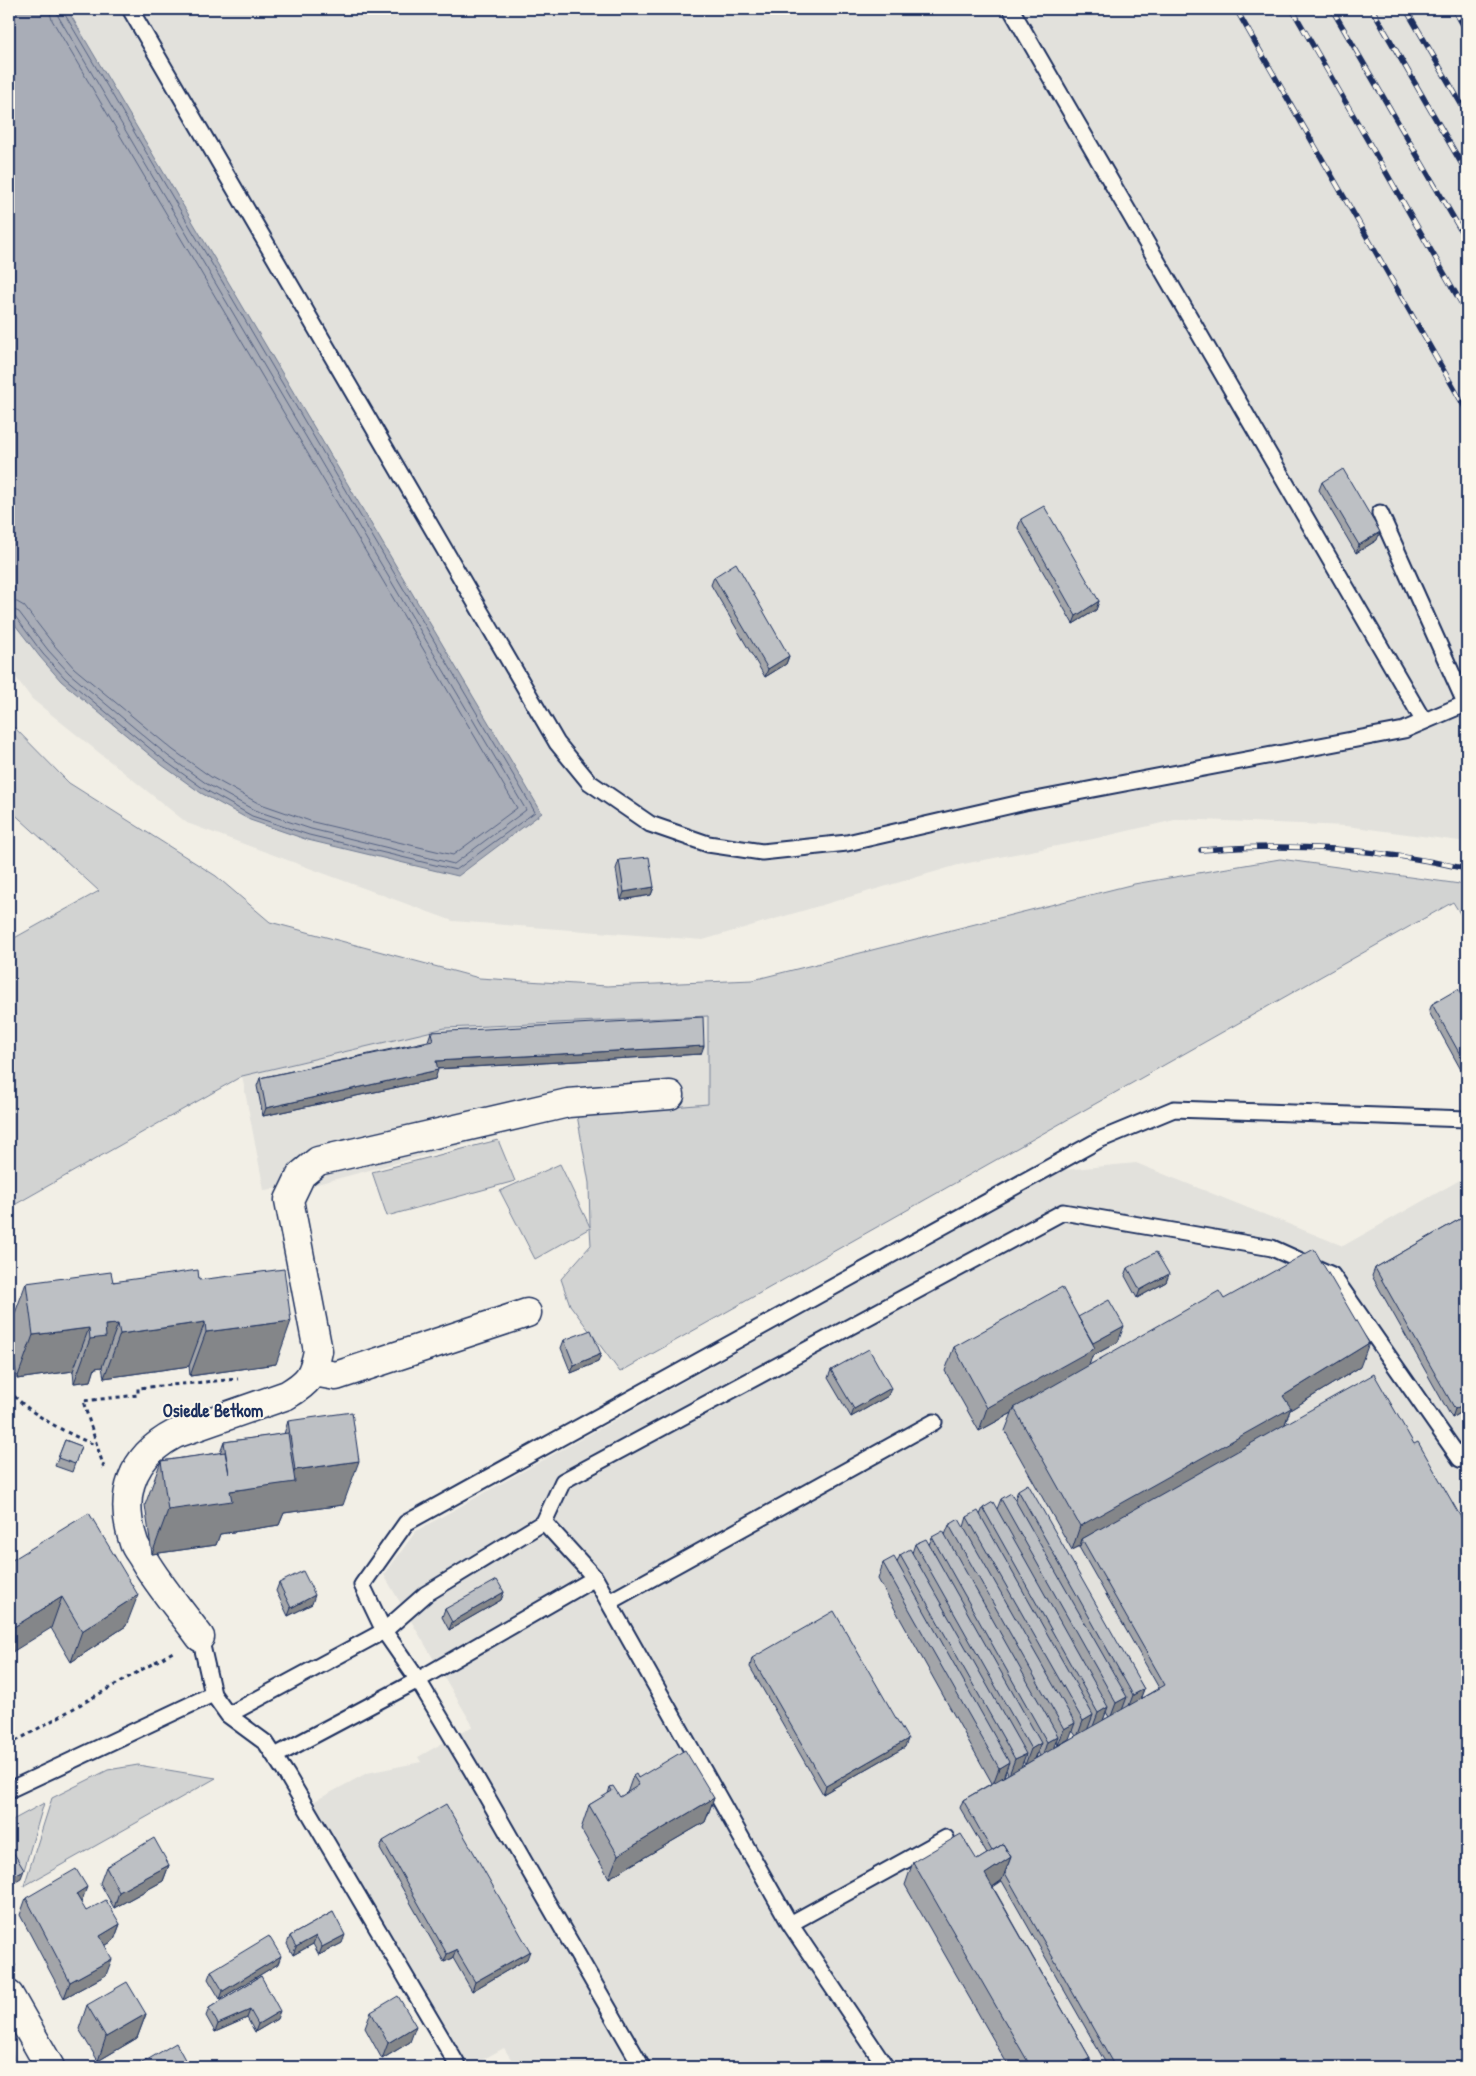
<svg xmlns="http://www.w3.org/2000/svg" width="1476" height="2076" viewBox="0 0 1476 2076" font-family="'Patrick Hand',sans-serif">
	<rect width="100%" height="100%" fill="#f2efe6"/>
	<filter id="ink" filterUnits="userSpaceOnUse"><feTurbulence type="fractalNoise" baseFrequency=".02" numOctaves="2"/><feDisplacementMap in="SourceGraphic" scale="10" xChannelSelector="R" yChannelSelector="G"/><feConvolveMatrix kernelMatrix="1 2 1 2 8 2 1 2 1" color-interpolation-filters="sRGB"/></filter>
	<g filter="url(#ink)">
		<path fill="#e2e1dc" d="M9 9H1467V842L1347 826 1179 819 1093 839 958 865 703 940 453 921 187 823 32 699 9 668Z
			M709 1016 708 1104 577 1115 317 1184 264 1190 242 1076 445 1028Z
			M1136 1163 1343 1246 1467 1176V2067H516L504 2048 469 2067H449L300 1809 367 1773 421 1762 418 1757 473 1726 384 1575 416 1531 1063 1170Z
			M9 2046 21 2067H9Z"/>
		<path fill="#d2d3d2" stroke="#768198" d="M9 722 69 783 216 876 270 922 479 978 607 986 753 980 1134 884 1280 859 1467 885V925L1453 902 620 1372 570 1305 561 1279 591 1245 590 1228 535 1259 500 1191 560 1164 590 1227 589 1183 577 1115 708 1104V1016L445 1028 242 1076 9 1208V941L99 891 9 809Z
			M498 1140 515 1181 387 1216 372 1172Z
			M138 1765 216 1778 24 1886 52 1798 108 1770Z
			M44 1803 24 1870 18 1873 9 1857V1822Z"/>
		<path fill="#a9adb7" stroke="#707b93" d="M9 9H67L542 813 458 876 308 840 250 820 201 793 162 765 61 681 40 657 9 617Z"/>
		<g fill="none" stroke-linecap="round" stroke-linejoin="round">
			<path stroke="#546182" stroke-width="1" d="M9 600 17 602 24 606 54 645 74 668 173 750 211 777 258 803 313 822 453 855 517 808 52 20 49 9
				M9 608 19 612 48 650 69 673 168 756 207 784 254 810 311 829 454 864 526 810 58 16 57 9
				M9 614 15 616 43 654 65 678 165 761 204 789 252 816 309 835 456 870 535 812 64 13 63 9"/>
			<defs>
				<path id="service" d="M130 9 557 743 589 782 650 824 708 844 762 852 847 843 1025 802 1404 730 1467 703
					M1011 9 1423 720
					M1380 513 1467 707
					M609 1602 934 1422
					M213 1694 228 1715 266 1743 287 1775 458 2066
					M228 1715 384 1631 426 1594 544 1522
					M275 1756 418 1680 595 1578
					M9 1790 213 1694 200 1637
					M790 1924 946 1838
					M642 2067 471 1769 418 1680 384 1631 362 1585 406 1523 1099 1140 1174 1109 1467 1119
					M886 2067 790 1924 595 1578 544 1522 563 1481 1063 1212 1272 1248 1332 1275 1460 1459 1467 1461"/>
				<path id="minor" d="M314 1372 336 1376 527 1313
					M200 1637C181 1611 160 1587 144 1560 141 1554 136 1549 134 1543 118 1496 131 1457 175 1434L287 1395C309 1382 313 1376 318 1351L289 1200 301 1175 318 1161 568 1103 670 1095"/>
				<path id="tertiary" d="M9 1995 50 2067"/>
			</defs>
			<use href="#service" stroke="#1b2f5e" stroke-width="19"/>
			<use href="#minor" stroke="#1b2f5e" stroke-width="31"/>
			<use href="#tertiary" stroke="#1b2f5e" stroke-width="31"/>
			<path stroke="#1b2f5e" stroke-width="3" stroke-dasharray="4 4" stroke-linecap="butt" d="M9 1390C27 1413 68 1434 95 1445
				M104 1468 83 1401 138 1395V1388L238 1379
				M9 1745 173 1652
				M9 1956 15 1967"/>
			<use href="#service" stroke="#fbf7ec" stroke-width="15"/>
			<use href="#minor" stroke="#fbf7ec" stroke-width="28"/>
			<use href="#tertiary" stroke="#fbf7ec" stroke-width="28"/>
			<defs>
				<path id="rail" d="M1236 9 1467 411
					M1292 9 1467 313
					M1332 9 1467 241
					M1372 9 1467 173
					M1406 9 1467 114
					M1454 9 1467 32
					M1201 850C1295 843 1375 848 1467 869"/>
			</defs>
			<use href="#rail" stroke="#1b2f5e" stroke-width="5.5"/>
			<use href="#rail" stroke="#fbf7ec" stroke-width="4" stroke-dasharray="11" stroke-linecap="butt"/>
		</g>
		<path fill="#a3a5a9" stroke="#1b2f5e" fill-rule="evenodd" d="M1322 482 1377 540 1356 553 1319 490Z
			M1021 519 1099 601 1096 610 1073 624 1018 528Z
			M714 577 789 656 786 664 765 677 711 585Z
			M619 860 654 887 651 895 621 900 616 869Z
			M1432 1004 1467 1005V1076L1465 1077 1429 1012Z
			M431 1032 701 1054 437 1069 435 1079 263 1116 257 1086 260 1078 428 1041Z
			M1467 1215V1409L1452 1418 1372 1276 1375 1268Z
			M1128 1268 1169 1274 1166 1282 1137 1298 1125 1276Z
			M199 1280 276 1364 190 1376 189 1366 104 1378 102 1367 95 1368 91 1381 74 1383 73 1371 17 1379 10 1327 26 1283Z
			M1224 1299 1360 1367 1290 1410 1285 1424 1467 2067H1108L1002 1881 993 1887 1090 2058 1087 2067H1009L905 1885 913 1862 977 1860 987 1854 960 1808 963 1800 992 1783 878 1579 883 1563H897L900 1555 912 1553 915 1544 929 1545 932 1537 945 1535 949 1525 964 1527 967 1517 980 1515 983 1508 997 1509 1001 1499H1015L1018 1490 1144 1689 1140 1699 1159 1688 1079 1547 1080 1546 1072 1550 1005 1431 1012 1413 979 1431 945 1371 954 1347 1078 1317 1118 1342 1092 1356 1089 1365ZM1106 1712 1109 1717 1103 1720ZM1072 1730 1076 1736 1053 1748 1056 1741 1058 1745ZM1038 1752 1040 1756 1036 1758ZM1023 1761 1025 1765 1021 1767ZM1006 1770 1008 1774 1004 1777Z
			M564 1340 601 1354 598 1362 571 1373 561 1348Z
			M831 1370 888 1396 851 1417 828 1378Z
			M288 1421 343 1505 284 1513 279 1525 220 1534 216 1545 152 1554 145 1505 161 1461 220 1453 224 1442 284 1434Z
			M65 1440 81 1446 72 1472 55 1466Z
			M9 1562 126 1626 71 1662 51 1628Z
			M279 1583 312 1604 288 1616 276 1591Z
			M504 1592 501 1600 449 1630 442 1617 445 1609Z
			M752 1658 905 1747 823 1794 750 1667Z
			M633 1776 714 1798 705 1822 609 1878 581 1829 589 1805 608 1794 610 1787 620 1797 627 1793Z
			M383 1841 527 1959 472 1991 453 1958 444 1962 380 1849Z
			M169 1865 163 1881 114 1908 100 1883 106 1867Z
			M26 1898 86 1911 120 1924 114 1940 105 1946 106 1975 64 1998 20 1915Z
			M333 1912 342 1943 319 1955 313 1944 293 1955 287 1944 290 1936Z
			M278 1964 220 1999 208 1979 211 1971Z
			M261 1976 277 2019 255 2032 247 2018 215 2032 206 2016 209 2008Z
			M87 2005 146 2014 137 2038 98 2061 79 2029Z
			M371 2012 410 2042 382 2059 365 2028Z"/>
		<path fill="#848689" stroke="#1b2f5e" d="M1380 532 1377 540 1356 553 1359 545Z
			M1099 601 1096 610 1073 624 1076 616Z
			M789 656 786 664 765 677 768 669Z
			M654 887 651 895 621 900 624 892Z
			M704 1046 701 1054 433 1069 436 1061Z
			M438 1070 435 1079 263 1116 266 1108Z
			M1169 1274 1166 1282 1137 1298 1140 1290Z
			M291 1321 276 1364 190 1376 206 1332Z
			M205 1322 189 1366 104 1378 120 1334Z
			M118 1324 102 1367 95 1368 91 1381 74 1383 90 1339 105 1325Z
			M1124 1326 1118 1342 1092 1356 1087 1371 1014 1408 1012 1413 979 1431 987 1408 1089 1345Z
			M89 1328 73 1371 17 1379 33 1335Z
			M1369 1343 1360 1367 1290 1410 1282 1432 1082 1539 1080 1546 1072 1550 1080 1526 1283 1396Z
			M601 1354 598 1362 571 1373 574 1365Z
			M891 1388 888 1396 851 1417 854 1409Z
			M1467 1402V1409L1452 1418 1455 1409Z
			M359 1461 343 1505 284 1513 279 1525 220 1534 216 1545 152 1554 168 1510 230 1491 290 1482 295 1470Z
			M504 1592 501 1600 449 1630 452 1622Z
			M138 1595 126 1626 71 1662 82 1631Z
			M315 1595 312 1604 288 1616 291 1608Z
			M62 1597 51 1628 9 1654V1630Z
			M1144 1689 1138 1705 1127 1711 1133 1695Z
			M1127 1697 1121 1713 1110 1719 1116 1703Z
			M1108 1707 1102 1723 1092 1729 1098 1713Z
			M1093 1715 1087 1731 1077 1737 1083 1721Z
			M1075 1723 1069 1739 1058 1745 1064 1729Z
			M1058 1736 1052 1752 1042 1758 1047 1742Z
			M908 1739 905 1747 823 1794 826 1786Z
			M1041 1743 1035 1759 1025 1765 1031 1749Z
			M1026 1754 1020 1770 1009 1775 1015 1759Z
			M1009 1762 1003 1778 993 1784 999 1768Z
			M714 1798 705 1822 609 1878 618 1855Z
			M1011 1857 1002 1880 977 1898 985 1874Z
			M169 1865 163 1881 114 1908 119 1892Z
			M24 1870 21 1878 9 1885V1878Z
			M87 1887 81 1903 76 1894Z
			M120 1924 114 1940 94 1953 100 1936Z
			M345 1935 342 1943 319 1955 322 1947Z
			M316 1936 313 1944 293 1955 296 1947Z
			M456 1950 453 1958 444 1962 447 1954Z
			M530 1951 527 1959 472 1991 475 1982Z
			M281 1956 278 1964 220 1999 223 1991Z
			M112 1959 106 1975 64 1998 70 1982Z
			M250 2010 247 2018 215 2032 218 2024Z
			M280 2011 277 2019 255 2032 258 2024Z
			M146 2014 137 2038 98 2061 106 2037Z
			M416 2026 410 2042 382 2059 388 2043Z
			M1090 2058 1087 2067H1074Z"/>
		<path fill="#bdc0c4" stroke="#1b2f5e" d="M1343 469 1380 532 1359 545 1322 482Z
			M1044 506 1099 601 1076 616 1021 519Z
			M736 563 789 656 768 669 714 577Z
			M649 857 654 887 624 892 619 860Z
			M1458 989 1467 1005V1067L1432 1004Z
			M703 1017 704 1046 436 1061 438 1070 266 1108 260 1078 433 1041 431 1032Z
			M1467 1215V1402L1455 1409 1375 1268Z
			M1314 1249 1369 1343 1283 1396 1291 1408 1080 1526 1014 1408 1219 1291 1224 1299Z
			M1156 1252 1169 1274 1140 1290 1128 1268Z
			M284 1269 291 1321 206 1332 205 1322 120 1334 118 1324 105 1325 106 1337 90 1339 89 1328 33 1335 26 1283 111 1272 113 1282 198 1270 199 1280Z
			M1062 1287 1095 1348 987 1408 954 1347Z
			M1109 1300 1124 1326 1093 1343 1078 1317Z
			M591 1330 601 1354 574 1365 564 1340Z
			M869 1349 891 1388 854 1409 831 1370Z
			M1374 1374 1414 1444 1418 1442 1467 1528V2067H1115L1005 1873 1011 1857 1003 1844 992 1851 963 1800 1165 1685 1082 1539Z
			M352 1412 359 1461 295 1470 288 1421Z
			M288 1433 295 1482 230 1491 232 1501 168 1510 161 1461 225 1452 229 1474 224 1442Z
			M65 1440 81 1446 75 1464 58 1458Z
			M1028 1484 1144 1689 1133 1695 1018 1490Z
			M1011 1493 1127 1697 1116 1703 1001 1499Z
			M993 1502 1108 1707 1098 1713 983 1508Z
			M978 1511 1093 1715 1083 1721 967 1517Z
			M89 1513 138 1595 82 1631 62 1597 9 1630V1562Z
			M959 1519 1075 1723 1064 1729 949 1525Z
			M943 1531 1058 1736 1047 1742 932 1537Z
			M926 1539 1041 1743 1031 1749 915 1544Z
			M910 1549 1026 1754 1015 1759 900 1555Z
			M894 1557 1009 1762 999 1768 883 1563Z
			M303 1571 315 1595 291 1608 279 1583Z
			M497 1580 504 1592 452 1622 445 1609Z
			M834 1611 908 1739 826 1786 752 1658Z
			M685 1750 714 1798 618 1855 589 1805 612 1791 610 1787 613 1786 620 1797 639 1785 633 1776 636 1774 638 1778Z
			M446 1804 530 1951 475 1982 456 1950 447 1954 383 1841Z
			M961 1834 977 1860 1003 1844 1011 1857 985 1874 1090 2058 1074 2067H1031L913 1862Z
			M154 1838 169 1865 119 1892 106 1867Z
			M9 1845 24 1870 9 1878Z
			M76 1869 87 1887 76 1894 86 1911 106 1900 120 1924 100 1936 112 1959 70 1982 26 1898Z
			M333 1912 345 1935 322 1947 316 1936 296 1947 290 1936Z
			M269 1936 281 1956 223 1991 211 1971Z
			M261 1976 280 2011 258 2024 250 2010 218 2024 209 2008Z
			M127 1982 146 2014 106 2037 87 2005Z
			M398 1996 416 2026 388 2043 371 2012Z
			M176 2043 189 2067H135Z"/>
	</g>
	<g text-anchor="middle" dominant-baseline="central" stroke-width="4" stroke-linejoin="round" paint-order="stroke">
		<g font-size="18" font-weight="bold" fill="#1b2f5e" stroke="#fbf7ec">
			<text x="213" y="1410">Osiedle Betkom</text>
		</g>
	</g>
	<rect width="1476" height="2076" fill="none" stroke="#fbf7ec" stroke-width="30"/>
	<rect x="15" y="15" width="1446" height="2046" fill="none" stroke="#1b2f5e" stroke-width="2" filter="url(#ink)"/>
</svg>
